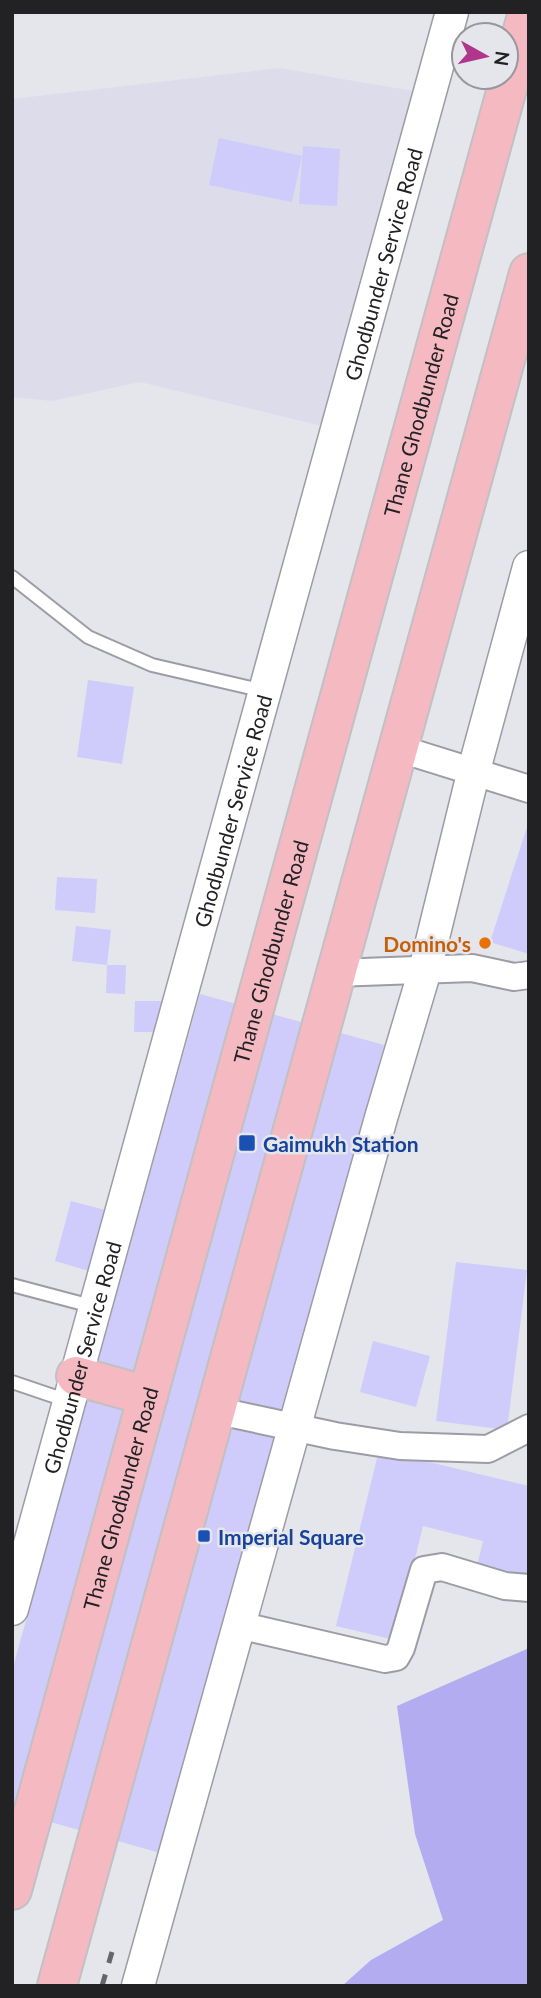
<svg xmlns="http://www.w3.org/2000/svg" width="541" height="1998" viewBox="0 0 541 1998" font-family="Lato,sans-serif">
	<rect width="100%" height="100%" fill="#e5e5ec"/>
	<path fill="#dddceb" d="M279 68 413 91 322 426 140 382 52 401 12 397V99Z"/>
	<path fill="#b3acf1" d="M529 1648V1986H342L371 1960 443 1920 415 1834 397 1706Z"/>
	<path fill="#cfcbfb" d="M219 138 302 156 292 202 209 185Z
		M303 146 340 149 337 206 299 204Z
		M88 680 134 687 122 764 77 757Z
		M528 824H529V954L490 942Z
		M57 877 97 879 95 913 55 910Z
		M76 926 111 930 107 965 72 961Z
		M107 965H126L125 994 106 993Z
		M200 994 384 1045 160 1853 12 1811V1671Z
		M135 1001H162V1032H134Z
		M71 1201 105 1210 89 1271 55 1261Z
		M456 1262 527 1270 507 1430 436 1421Z
		M373 1341 430 1356 416 1407 360 1392Z
		M379 1450 529 1486V1581L476 1570 483 1541 423 1526 395 1640 336 1626Z"/>
	<g fill="none" stroke-linecap="round" stroke-linejoin="round">
		<defs>
			<path id="service" d="M12 577 88 637 152 665 264 691
				M12 1285 95 1307
				M12 1382 68 1401"/>
			<path id="minor" d="M397 748 529 789
				M335 973 472 968 514 977 529 975
				M214 1410 335 1436 400 1446 488 1449 529 1428
				M238 1625 385 1659 396 1657 401 1648 424 1570 442 1567 505 1586 529 1588"/>
			<g id="tertiary">
				<path id="s1" d="M12 1609 452 12"/>
				<path d="M138 1986 381 1118 425 970 474 770 529 567"/>
			</g>
			<g id="primary">
				<path d="M76 1376 148 1396"/>
				<path id="s2" d="M12 1890 528 12"/>
				<path d="M57 1986 529 273"/>
			</g>
		</defs>
		<use href="#service" stroke="#9d9ca4" stroke-width="16"/>
		<use href="#minor" stroke="#9d9ca4" stroke-width="30"/>
		<use href="#tertiary" stroke="#9d9ca4" stroke-width="35"/>
		<use href="#primary" stroke="#c1c1c2" stroke-width="42"/>
		<use href="#service" stroke="#fff" stroke-width="12"/>
		<use href="#minor" stroke="#fff" stroke-width="26"/>
		<use href="#tertiary" stroke="#fff" stroke-width="32"/>
		<use href="#primary" stroke="#f5b9c1" stroke-width="38"/>
		<path stroke="#66666a" stroke-width="5" stroke-dasharray="12 12" stroke-linecap="butt" d="M102 1986 112 1952"/>
	</g>
	<circle fill="#e8710a" stroke="#e5e5ec" stroke-width="2.5" cx="485" cy="943" r="7"/>
	<g fill="#1a4fb4" stroke="#e5e5ec" stroke-width="2.5">
		<rect x="238" y="1134" width="18" height="18" rx="3.5"/>
		<rect x="197" y="1529" width="14" height="14" rx="3.5"/>
	</g>
	<g text-anchor="middle" dominant-baseline="central" stroke-width="5" stroke-linejoin="round" paint-order="stroke">
		<g font-size="21" fill="#222224" stroke="#e5e5ec">
			<text stroke="none"><textPath href="#s1" startOffset="1395">Ghodbunder Service Road</textPath></text>
			<text stroke="none"><textPath href="#s2" startOffset="1540">Thane Ghodbunder Road</textPath></text>
			<text stroke="none"><textPath href="#s1" startOffset="828">Ghodbunder Service Road</textPath></text>
			<text stroke="none"><textPath href="#s2" startOffset="973">Thane Ghodbunder Road</textPath></text>
			<text stroke="none"><textPath href="#s1" startOffset="261">Ghodbunder Service Road</textPath></text>
			<text stroke="none"><textPath href="#s2" startOffset="406">Thane Ghodbunder Road</textPath></text>
		</g>
		<g font-size="21" font-weight="bold" fill="#c56008" stroke="#e5e5ec" text-anchor="end">
			<text x="471" y="943">Domino's</text>
		</g>
		<g font-size="21" font-weight="bold" fill="#164399" stroke="#e5e5ec" text-anchor="start">
			<text x="263" y="1143">Gaimukh Station</text>
			<text x="218" y="1536">Imperial Square</text>
		</g>
	</g>
	<rect width="541" height="1998" fill="none" stroke="#222224" stroke-width="28"/>
	<g transform="translate(485 56) rotate(98)"><circle r="33" fill="#e5e5ec" stroke="#97979c" stroke-width="2"/>
	<path d="M0-5L12 26L0 18L-12 26Z" fill="#af368a"/>
	<text y="-10" font-size="19" font-weight="bold" text-anchor="middle" fill="#222224">N</text>
	</g>
</svg>
